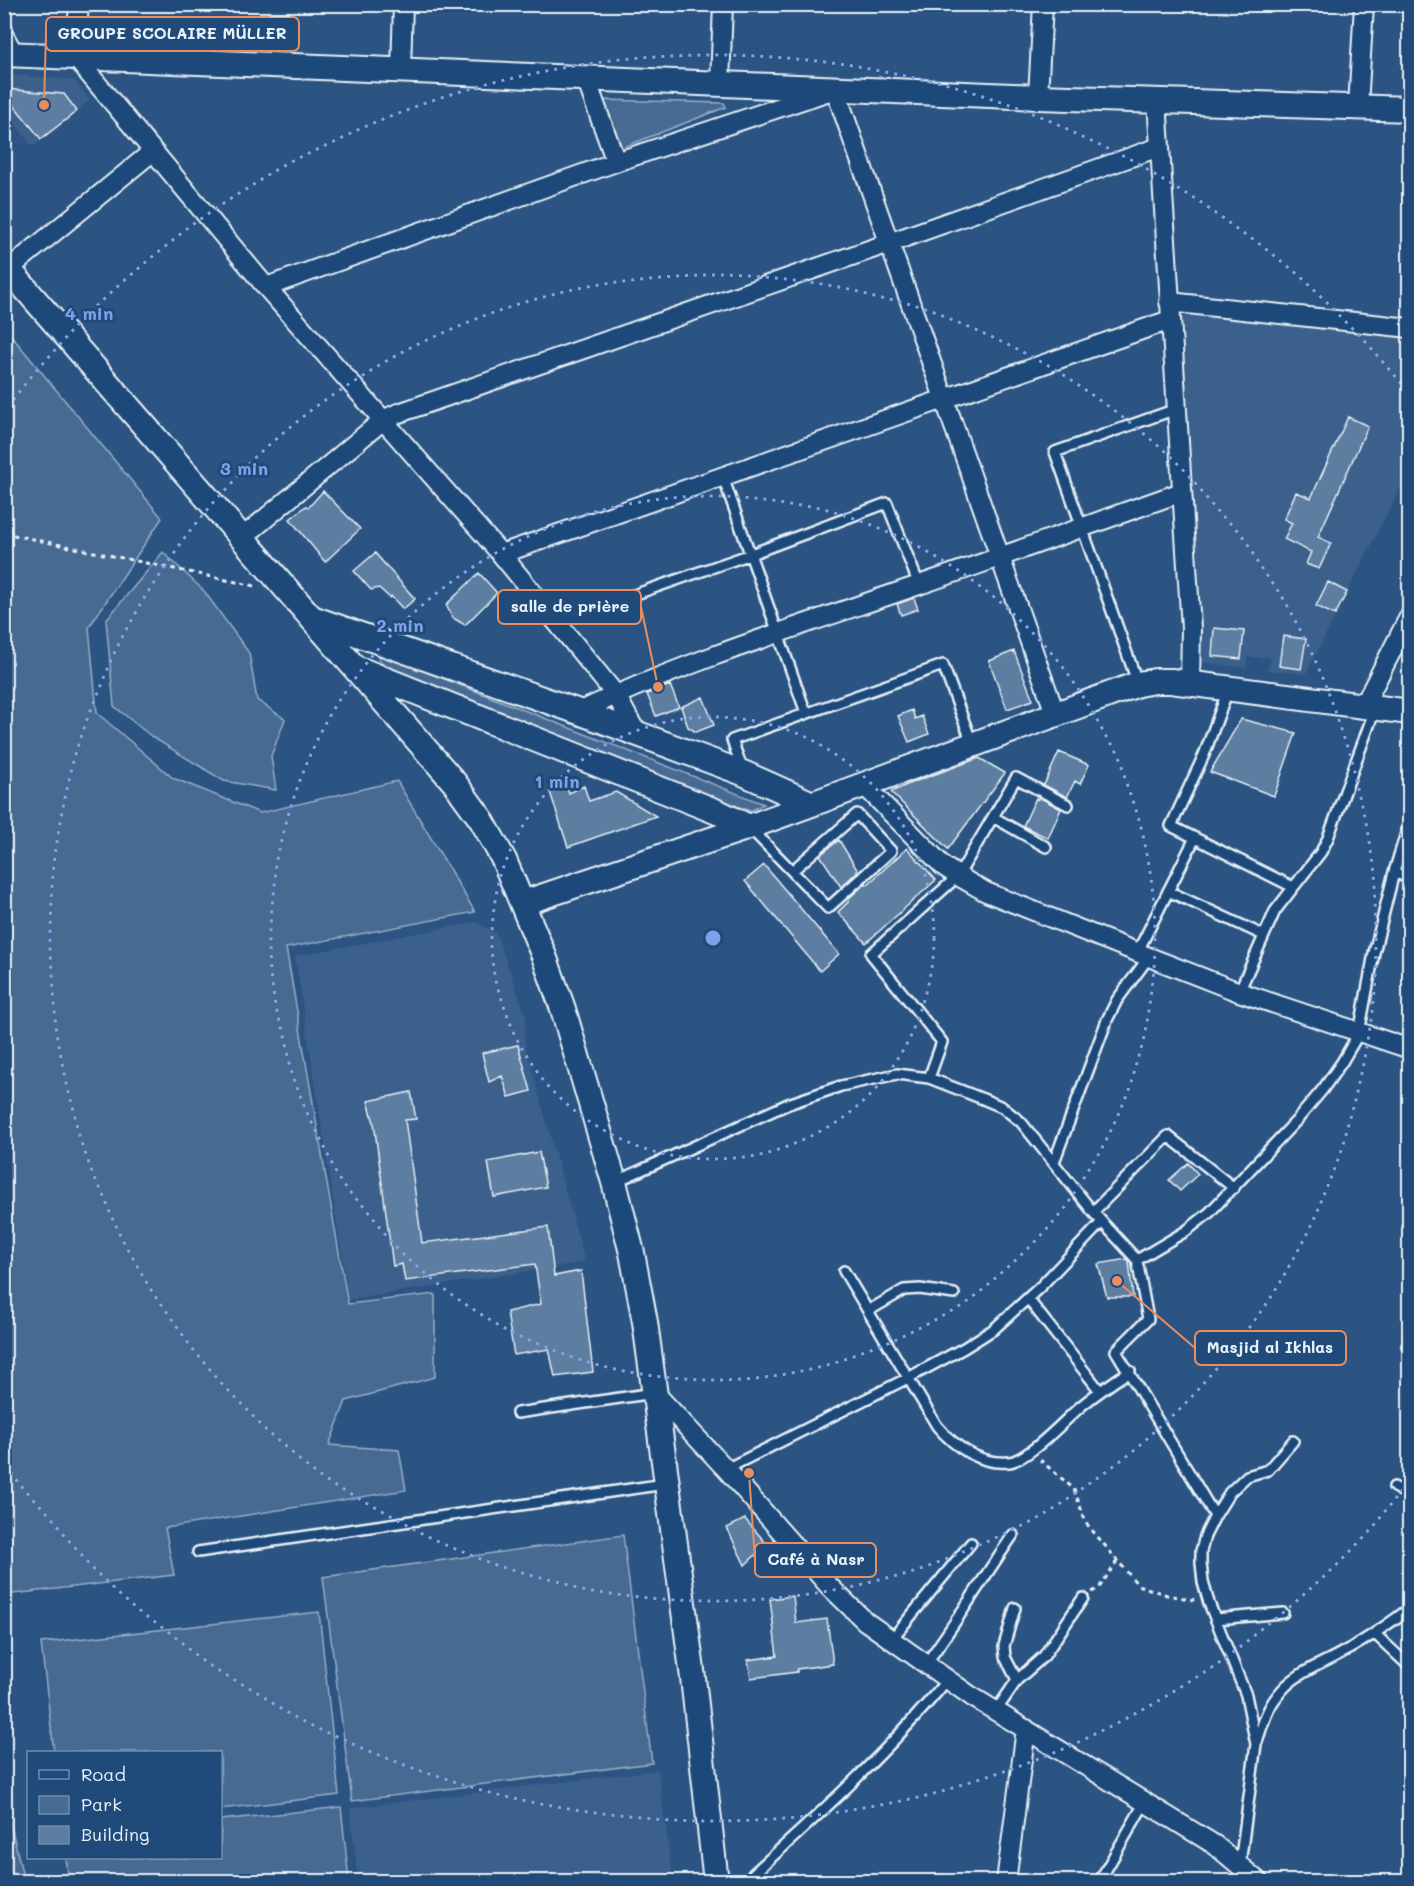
<svg xmlns="http://www.w3.org/2000/svg" width="1414" height="1886" viewBox="0 0 1414 1886" font-family="Mali,sans-serif">
	<rect width="100%" height="100%" fill="#2b5482"/>
	<filter id="ink" filterUnits="userSpaceOnUse"><feTurbulence type="fractalNoise" baseFrequency=".0167" numOctaves="2"/><feDisplacementMap in="SourceGraphic" scale="12" xChannelSelector="R" yChannelSelector="G"/><feConvolveMatrix kernelMatrix="1 2 1 2 8 2 1 2 1" color-interpolation-filters="sRGB"/></filter>
	<g filter="url(#ink)">
		<path fill="#3a608b" d="M5 74 74 80 90 100 33 147 5 111Z
			M1181 312 1409 337V471L1306 674 1267 670 1271 658 1248 657 1246 668 1202 662Z
			M476 922 496 933 526 1016 524 1040 585 1262 349 1300 295 956Z
			M658 1770 673 1881H358L350 1808Z"/>
		<path fill="#476b93" stroke="#98aec6" stroke-width="1.5" d="M602 100 724 103 726 107 621 148Z
			M5 328 162 518 89 627 97 713 173 778 260 813 397 781 475 912 286 948 348 1304 435 1294V1377L346 1401 329 1445 399 1450 406 1490 165 1528 174 1575 5 1595Z
			M163 552 204 591 249 653 257 700 285 719 271 756 276 790 224 781 152 737 114 706 106 620Z
			M383 655 764 804 750 811 386 667 378 658Z
			M623 1535 652 1763 352 1801 323 1577Z
			M319 1612 339 1795 221 1809 220 1752H54L41 1643Z
			M5 1800 24 1881H5Z
			M341 1807 349 1881H69L66 1858H220L221 1820Z"/>
		<path fill="#5d7da1" stroke="#e8f1f8" stroke-width="1.5" d="M4 89 64 94 77 111 41 139 4 93Z
			M1348 417 1368 426 1318 537 1331 543 1319 569 1306 564 1311 552 1284 539 1292 523 1284 519 1296 492 1311 498Z
			M323 491 360 529 325 562 290 519 306 506 309 507Z
			M375 553 415 599 403 609 391 596 390 598 379 588 371 590 354 571Z
			M479 573 497 593 465 625 453 618 446 605Z
			M1328 582 1347 592 1335 615 1316 606Z
			M914 598 918 609 901 615 897 604Z
			M1214 628 1244 631 1241 659 1212 656Z
			M1283 636 1306 639 1301 669 1279 666Z
			M1014 651 1033 700 1007 709 989 661Z
			M670 685 679 707 656 716 647 694Z
			M703 697 714 725 696 732 688 727 681 707Z
			M912 710 915 719 922 716 929 734 909 742 898 716Z
			M1241 719 1296 733 1274 796 1210 772Z
			M1059 752 1089 765 1080 784 1075 781 1067 797 1044 785Z
			M979 758 1005 773 948 849 891 792 911 783Z
			M566 784 569 793 584 786 589 801 616 792 656 816 568 847 550 792Z
			M1039 797 1061 809 1048 838 1023 826 1036 798 1038 799Z
			M839 840 858 871 841 887 820 855Z
			M907 848 936 880 866 943 838 912 849 901 848 899 866 883 867 885Z
			M764 865 839 954 820 971 745 881Z
			M518 1045 531 1091 509 1097 502 1076 489 1082 482 1053Z
			M411 1092 416 1119 405 1120 422 1243 548 1227 554 1276 581 1271 593 1372 555 1377 549 1349 514 1355 507 1312 541 1304 535 1264 405 1281 402 1264 393 1266 374 1123 368 1101Z
			M539 1152 546 1187 494 1197 488 1162Z
			M1188 1163 1198 1174 1180 1191 1169 1180Z
			M1127 1259 1129 1262 1133 1297H1107L1098 1264Z
			M745 1519 767 1544 745 1565 727 1528Z
			M793 1596 796 1623 827 1619 833 1664 797 1669V1672L751 1678 748 1660 777 1656 770 1599Z"/>
		<g fill="none" stroke-linecap="round" stroke-linejoin="round">
			<defs>
				<path id="lane" d="M723 477 806 713
					M556 622 751 554 887 503 919 585
					M1138 684 1055 452 1176 409
					M742 768 732 740 943 665 972 743
					M993 817 1046 847
					M751 829 828 908 891 851 857 814 792 871
					M1195 838 1293 887
					M1394 872 1410 879
					M1168 891 1263 935
					M1137 953 1195 838 1171 826 1204 755 1228 690
					M1239 992 1275 911 1321 852 1328 838 1375 709
					M929 1078 942 1042 871 954 958 876 1016 778 1068 805
					M1054 1162 1107 1020 1117 1000 1149 957
					M615 1182 788 1104 841 1086 897 1074 929 1078 983 1099 1002 1107 1021 1122 1093 1212 1137 1260 1186 1231 1209 1213 1297 1120 1323 1089 1342 1062 1359 1033 1374 953 1394 872 1410 820
					M1093 1212 1168 1136 1234 1188
					M1137 1260 1148 1319 1116 1351 1215 1516 1205 1536 1201 1551V1563L1203 1582 1209 1603 1246 1695 1256 1744 1240 1864
					M844 1271 937 1426C954 1446 980 1465 1009 1462 1028 1460 1065 1420 1081 1406 1097 1393 1113 1382 1130 1371
					M1028 1299 1100 1391
					M868 1311 904 1290 920 1289 954 1294
					M1410 1343 1407 1346 1410 1348
					M517 1413 654 1393
					M726 1469 908 1378 964 1348 994 1329 1041 1286 1102 1222
					M1394 1487 1410 1496
					M1215 1516 1230 1492 1247 1476 1268 1470 1293 1441
					M198 1552 665 1484
					M1015 1608 1004 1646 1005 1657 1017 1680
					M1216 1619 1283 1613
					M1375 1634 1410 1667
					M891 1640 971 1543
					M925 1665C956 1623 983 1578 1013 1535
					M996 1711 1017 1680 1044 1656 1083 1598
					M1257 1742C1262 1726 1267 1708 1278 1695 1294 1673 1321 1665 1343 1652 1367 1640 1388 1624 1409 1609
					M753 1874C821 1813 889 1751 947 1680
					M1099 1882 1145 1802"/>
				<path id="street" d="M79 4 75 57 266 287 501 554 616 695 637 734
					M4 36 15 55
					M401 70 403 4
					M586 79 616 162
					M720 84 723 4
					M1038 97 1043 4
					M1157 101 1191 628 1190 684
					M1358 107 1364 4
					M9 269 152 152
					M266 287 616 162 835 89 1055 713
					M1169 302 1410 328
					M242 538 383 420 396 414 889 243 1159 147
					M501 554 1170 320
					M1364 705 1410 615
					M579 712C686 661 803 625 916 586 1005 556 1093 523 1182 492
					M863 784 943 866 958 876 986 892 1149 957 1239 992 1410 1049
					M655 1393 726 1469 829 1586 865 1621 971 1696 1215 1845 1259 1882
					M1006 1882 1026 1729"/>
				<path id="secondary" d="M4 54 1038 97 1410 109
					M4 264 454 782 481 819 504 860 544 956 563 1009 594 1114 614 1182 632 1253 645 1322 667 1484 693 1678 716 1882
					M312 618 579 712 743 773 810 803
					M361 670 720 813 749 827
					M523 903 749 827 1138 684 1155 681H1171L1410 712"/>
			</defs>
			<use href="#lane" stroke="#e8f1f8" stroke-width="14"/>
			<use href="#street" stroke="#e8f1f8" stroke-width="22"/>
			<use href="#secondary" stroke="#e8f1f8" stroke-width="28"/>
			<path stroke="#e8f1f8" stroke-width="3" stroke-dasharray="4.5 4.5" stroke-linecap="butt" d="M4 533 255 586
				M1040 1460 1074 1489 1086 1523 1138 1585 1167 1595 1195 1600
				M1092 1592 1099 1588 1117 1561"/>
			<use href="#lane" stroke="#1f4a7a" stroke-width="9"/>
			<use href="#street" stroke="#1f4a7a" stroke-width="18"/>
			<use href="#secondary" stroke="#1f4a7a" stroke-width="24"/>
		</g>
	</g>
	<g fill="none" stroke="#82a0e8" stroke-width="3" stroke-dasharray="3 6">
		<circle cx="713" cy="938" r="221"/>
		<circle cx="713" cy="938" r="442"/>
		<circle cx="713" cy="938" r="663"/>
		<path d="M1409 1482A883 883 0 0 1 8 1469M8 407A883 883 0 0 1 1409 394"/>
	</g>
	<circle cx="713" cy="938" r="9" fill="#82a0e8" stroke="#1f4a7a" stroke-width="3"/>
	<g font-size="18" text-anchor="middle" font-weight="bold" fill="#82a0e8" stroke="#1f4a7a" stroke-width="6" stroke-linejoin="round" paint-order="stroke">
		<text x="89" y="320">4 min</text>
		<text x="244" y="475">3 min</text>
		<text x="400" y="632">2 min</text>
		<text x="557" y="788">1 min</text>
	</g>
	<path fill="none" stroke="#e88e5f" stroke-width="2" d="M44 105L46 34M658 687L641 607M1117 1281L1195 1348M749 1473L755 1560"/>
	<g fill="#e88e5f" stroke="#1f4a7a" stroke-width="2">
		<circle cx="44" cy="105" r="6"/>
		<circle cx="658" cy="687" r="6"/>
		<circle cx="1117" cy="1281" r="6"/>
		<circle cx="749" cy="1473" r="6"/>
	</g>
	<g fill="#1f4a7a" stroke="#e88e5f" stroke-width="2">
		<rect x="46" y="17" width="253" height="34" rx="6"/>
		<rect x="498" y="590" width="143" height="34" rx="6"/>
		<rect x="1195" y="1331" width="151" height="34" rx="6"/>
		<rect x="755" y="1543" width="121" height="34" rx="6"/>
	</g>
	<g font-size="16" text-anchor="middle" font-weight="bold" fill="#e8f1f8">
		<text x="172" y="39">GROUPE SCOLAIRE MÜLLER</text>
		<text x="570" y="612">salle de prière</text>
		<text x="1270" y="1353">Masjid al Ikhlas</text>
		<text x="816" y="1565">Café à Nasr</text>
	</g>
	<rect width="1414" height="1886" fill="none" stroke="#1f4a7a" stroke-width="24"/>
	<rect x="12" y="12" width="1390" height="1862" fill="none" stroke="#e8f1f8" stroke-width="2" filter="url(#ink)"/>
	<rect x="27" y="1751" width="195" height="108" fill="#1f4a7a" stroke="#6f8dac" stroke-width="1.5"/>
	<rect x="39" y="1770" width="30" height="9" fill="#1f4a7a" stroke="#6f8dac" stroke-width="1.5"/>
	<text x="81" y="1781" font-size="18" fill="#e8f1f8">Road</text>
	<rect x="39" y="1796" width="30" height="18" fill="#476b93" stroke="#6f8dac" stroke-width="1.5"/>
	<text x="81" y="1811" font-size="18" fill="#e8f1f8">Park</text>
	<rect x="39" y="1826" width="30" height="18" fill="#5d7da1" stroke="#6f8dac" stroke-width="1.5"/>
	<text x="81" y="1841" font-size="18" fill="#e8f1f8">Building</text>
</svg>
